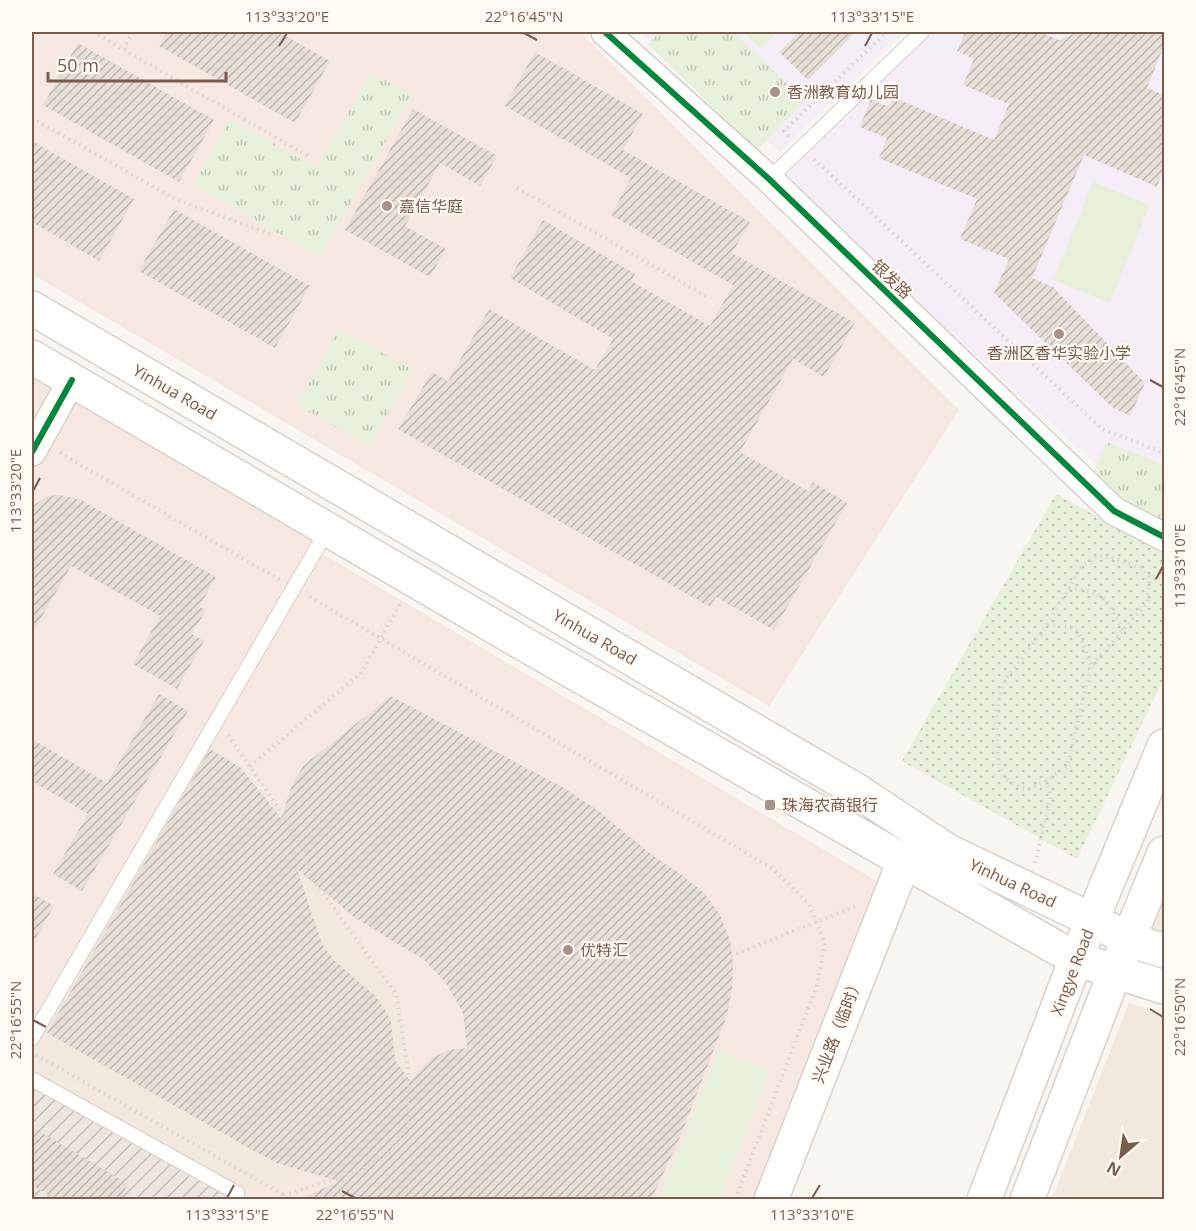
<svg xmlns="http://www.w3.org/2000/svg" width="1196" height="1231" viewBox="0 0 1196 1231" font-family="'Open Sans','Noto Sans SC',sans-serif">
	<defs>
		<pattern id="industrial-furrows" width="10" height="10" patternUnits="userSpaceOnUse" patternTransform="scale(1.5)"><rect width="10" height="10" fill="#ede5e0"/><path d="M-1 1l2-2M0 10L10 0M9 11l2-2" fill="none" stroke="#c5bdb8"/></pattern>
		<pattern id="grass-tufts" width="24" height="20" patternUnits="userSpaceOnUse" patternTransform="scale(1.5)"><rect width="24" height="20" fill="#e7f0db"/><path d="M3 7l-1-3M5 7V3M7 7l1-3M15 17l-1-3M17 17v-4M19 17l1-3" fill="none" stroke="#c0c6b4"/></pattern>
		<pattern id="park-dots" width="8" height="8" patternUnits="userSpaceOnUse" patternTransform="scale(1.5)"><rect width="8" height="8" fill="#e7f0db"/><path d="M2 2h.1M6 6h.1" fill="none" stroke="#c0c6b4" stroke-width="1.8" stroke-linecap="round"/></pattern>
		<pattern id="building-hatch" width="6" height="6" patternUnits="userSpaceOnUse" patternTransform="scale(1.5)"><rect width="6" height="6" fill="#e6ded7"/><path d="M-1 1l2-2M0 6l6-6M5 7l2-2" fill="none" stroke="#bfb7b1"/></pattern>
	</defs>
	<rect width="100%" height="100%" fill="#f9f5f0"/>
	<path fill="#f2e8de" d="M32 357 72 381 32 451Z
		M204 742 242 764 291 825 310 878 394 995 412 1069 403 1123 376 1165 237 1192 32 1079V1038Z
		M1164 890V938L1147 933Z
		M1129 1003 1164 1014V1199H1052Z"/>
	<path fill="#f6e8e1" d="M32 32H580L959 410 769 706 32 274Z
		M72 381 327 530 316 550 892 890 771 1199H235L237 1192 376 1165 404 1123 412 1068 394 995 310 879 291 825 243 764 204 742 32 1037V452Z"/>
	<path fill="url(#industrial-furrows)" d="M32 1079 237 1192 234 1199H32Z"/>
	<path fill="#f6eef6" d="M639 32H904L780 152Z
		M932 32H1164V510L1126 492 780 176Z"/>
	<path fill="url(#grass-tufts)" d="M660 32H733L805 101 757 150 648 44Z
		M371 72 412 95 320 257 193 185 230 119 317 168Z
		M339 329 413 370 370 446 297 405Z
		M1107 442 1164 465V527L1119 503 1092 475Z"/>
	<path fill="url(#park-dots)" d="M1056 494 1164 553V678L1077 859 902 761Z"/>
	<path fill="#e7f0db" d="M743 32H778L761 49Z
		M1093 182 1150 205 1110 303 1053 280Z
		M718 1051 770 1071 720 1199H660Z"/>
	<path fill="url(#building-hatch)" fill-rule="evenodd" d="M167 32H278L330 61 295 123 159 46Z
		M800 32H856L808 80 779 52Z
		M965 32H1039L1059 40 1078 32H1164V46L1147 88 1164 95V169L1157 187 1084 155 1032 278 1053 287 1145 383 1130 416 1112 407 994 293 1009 259 960 239 977 199 879 158 887 138 860 127 871 99 889 107 893 97 994 140 1009 104 963 85 974 59 957 51Z
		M78 43 214 120 179 182 43 105Z
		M535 52 643 114 623 150 750 222 732 253 855 323 824 377 793 359 740 452 808 491 813 482 847 503 774 630 716 597 710 607 398 429 432 372 448 381 489 309 595 370 613 339 510 278 543 220 635 274 631 281 710 326 733 285 611 215 631 178 505 106Z
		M413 109 497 156 480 186 440 163 405 226 446 249 430 277 345 230Z
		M32 141 134 199 99 261 32 222Z
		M174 209 310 286 275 348 139 271Z
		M60 495 81 500 216 577 199 607 206 610 192 634 204 641 177 689 133 664 160 616 71 566 32 634V506L48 496Z
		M159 694 188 711 82 891 53 874 88 814 32 781V739L107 783Z
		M391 696 562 787 596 809 651 854 683 876 703 892 719 913 730 940 733 965 732 989 727 1015 681 1135 651 1200H300L338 1181 279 1164 256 1152 47 1033 210 749 241 768 281 818 293 782 304 765ZM297 869 354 917 424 960 446 983 463 1013 467 1048 448 1050 432 1058 410 1081 395 1060 391 1022 385 1010 375 996 334 960 322 944Z
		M32 893 54 906 32 945Z
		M32 1127 128 1184 119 1200H56L32 1185Z"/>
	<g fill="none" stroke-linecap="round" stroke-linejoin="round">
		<defs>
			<path id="lane" d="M769 179 922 32
				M32 1038 328 529
				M32 1079 237 1193 235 1200"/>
			<path id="street" d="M605 32 769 179 1114 511 1164 537
				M32 452 72 380"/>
			<path id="secondary" d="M32 308 856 790 948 851 1092 920 1130 940 1164 951
				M32 357 524 644 1076 959 1164 987
				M771 1200 904 861
				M984 1200 1076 959 1164 746
				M1027 1200 1115 972 1164 853"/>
		</defs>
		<use href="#lane" stroke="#d7d1cb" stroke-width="16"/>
		<use href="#street" stroke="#d7d1cb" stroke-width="30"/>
		<use href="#secondary" stroke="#d9d2cb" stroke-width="36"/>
		<path stroke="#dcd5d0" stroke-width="4" stroke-dasharray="1.5 4.5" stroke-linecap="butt" d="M93 32 311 158
			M123 49 133 32
			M32 118 175 199 270 234
			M789 136 784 131 887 32
			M814 159 1102 429 1164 453
			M517 188 706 296
			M60 453 280 580
			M1069 588C1107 591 1105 600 1123 630
			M310 597 772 868 809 904 825 943 817 985 735 1200
			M1047 624 1072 628 1079 633 1091 666
			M228 735 291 826 312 878 396 994 408 1069 409 1114 407 1125 399 1140 387 1154 360 1171 284 1195 279 1200
			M250 766 361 673 400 604
			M1035 863 1051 796 1046 781 1067 767 1091 666 1147 603 1150 578 1141 568 1112 557 1096 556 1082 566 1045 628 1005 680 996 709 998 762 1005 778 1017 786 1028 789 1046 781
			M731 956 856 906
			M36 1055 284 1195"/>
		<use href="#lane" stroke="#fefefd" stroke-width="14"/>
		<use href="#street" stroke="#fefefd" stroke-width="27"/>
		<use href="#secondary" stroke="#fefefd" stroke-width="33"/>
		<defs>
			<path id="cycleway" d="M605 32 769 179 1114 511 1164 537
				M32 452 72 380"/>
		</defs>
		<use href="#cycleway" stroke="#fffaf3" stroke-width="10"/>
		<use href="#cycleway" stroke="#00873e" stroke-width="6"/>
	</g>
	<path fill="none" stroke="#7a5c4d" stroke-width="2" d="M524 33 537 40M279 46 287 33M865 46 872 33M1150 380 1163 387M33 491 40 478M1156 579 1163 566M1150 1009 1163 1017M33 1020 46 1027M342 1191 355 1198M227 1198 234 1185M812 1198 820 1185"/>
	<g fill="#a69286" stroke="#fffaf3" stroke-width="2">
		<circle cx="775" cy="92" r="6"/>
		<circle cx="387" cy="206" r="6"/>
		<circle cx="1059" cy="334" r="6"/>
		<rect x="764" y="799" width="12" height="12" rx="3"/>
		<circle cx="568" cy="950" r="6"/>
	</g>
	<g text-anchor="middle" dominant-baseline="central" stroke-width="4.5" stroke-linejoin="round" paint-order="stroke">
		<g font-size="16" fill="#7a5c4d" stroke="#fffaf3" text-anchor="start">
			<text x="787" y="92">香洲教育幼儿园</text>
			<text x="399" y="206">嘉信华庭</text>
			<text x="1059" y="353" text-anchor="middle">香洲区香华实验小学</text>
			<text x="782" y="805">珠海农商银行</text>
			<text x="580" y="950">优特汇</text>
		</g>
		<g font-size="16" fill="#7a5c4d" stroke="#fffaf3">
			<text transform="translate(892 279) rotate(44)">银发路</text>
			<text transform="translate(175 392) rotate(30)">Yinhua Road</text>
			<text transform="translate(595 637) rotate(30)">Yinhua Road</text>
			<text transform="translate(1013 883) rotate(25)">Yinhua Road</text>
			<text transform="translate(1072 972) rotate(-69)">Xingye Road</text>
			<text transform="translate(837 1030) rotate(-69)">兴业路（临时）</text>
		</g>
	</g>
	<rect width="1196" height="1231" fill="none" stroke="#fffaf3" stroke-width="66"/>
	<g transform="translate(1121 1156) rotate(209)" stroke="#fffaf3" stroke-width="4.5" paint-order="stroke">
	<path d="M0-4.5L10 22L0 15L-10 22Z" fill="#7a5c4d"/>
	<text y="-9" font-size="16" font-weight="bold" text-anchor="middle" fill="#7a5c4d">N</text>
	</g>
	<path d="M48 72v9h178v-9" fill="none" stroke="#7a5c4d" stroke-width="3"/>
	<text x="57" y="72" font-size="18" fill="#7a5c4d" stroke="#fffaf3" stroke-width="4.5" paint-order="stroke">50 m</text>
	<rect x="33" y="33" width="1130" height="1165" fill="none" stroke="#7a5c4d" stroke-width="2"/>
	<g font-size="15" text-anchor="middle" fill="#7a5c4d">
		<text x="287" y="22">113°33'20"E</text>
		<text x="524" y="22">22°16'45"N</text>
		<text x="872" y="22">113°33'15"E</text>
		<text transform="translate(1180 387) rotate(-90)" y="5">22°16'45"N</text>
		<text transform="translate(16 491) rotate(-90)" y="5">113°33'20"E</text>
		<text transform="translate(1180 566) rotate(-90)" y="5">113°33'10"E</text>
		<text transform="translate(1180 1017) rotate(-90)" y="5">22°16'50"N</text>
		<text transform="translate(16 1020) rotate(-90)" y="5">22°16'55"N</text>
		<text x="227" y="1220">113°33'15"E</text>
		<text x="355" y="1220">22°16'55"N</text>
		<text x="812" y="1220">113°33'10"E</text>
	</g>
</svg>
